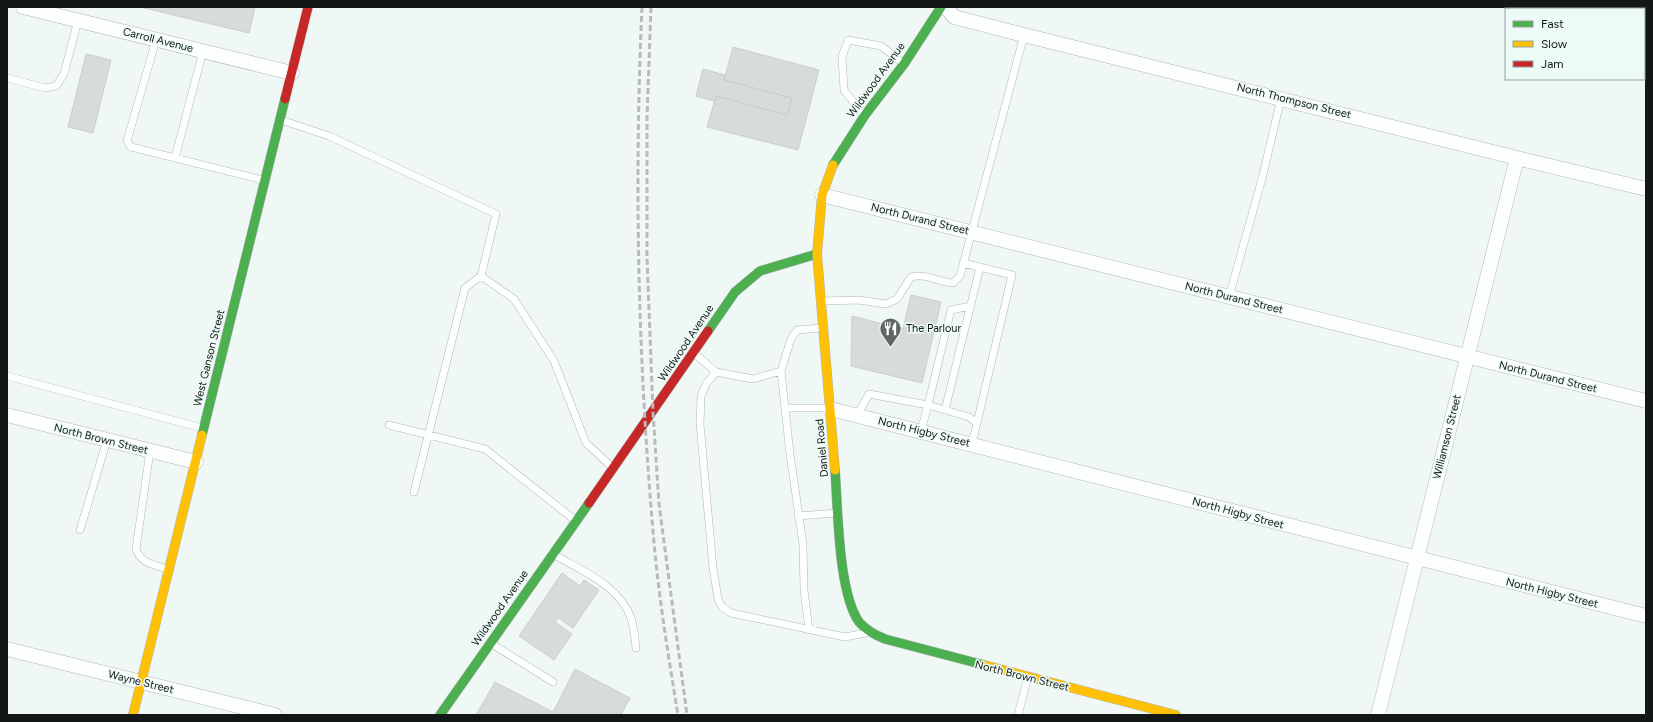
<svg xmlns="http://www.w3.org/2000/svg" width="1653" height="722" viewBox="0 0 1653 722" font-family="Figtree,sans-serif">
	<rect width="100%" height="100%" fill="#f0f8f6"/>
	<path fill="#d7dcda" stroke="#c9cfcd" d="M140 7H255L249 33Z
		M733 47 819 70 798 150 707 127 716 96 787 115 792 98 724 80Z
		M86 54 111 60 93 133 68 127Z
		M703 69 725 75 724 80 792 98 787 115 716 96 714 101 696 96Z
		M911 295 941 302 922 383 851 366 852 316 903 329Z
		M562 573 580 586 584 580 599 590 573 628 558 618 555 622 572 634 554 660 519 636Z
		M575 669 630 698 621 715H476L495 682 553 712Z"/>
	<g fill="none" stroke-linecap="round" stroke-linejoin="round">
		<defs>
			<path id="lane" d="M156 40 127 141 131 147 263 180
				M7 78 45 88 56 86 64 74 78 20
				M863 114 844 90 842 57 848 40 881 46 904 64
				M281 120 329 136 496 214 481 276 465 288 414 492
				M175 158 203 51
				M963 263 1012 275 977 423
				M481 276 514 299 554 361 586 443 613 468
				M1229 297 1263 175 1281 98
				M822 301 859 300 886 304 897 299 911 277C925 273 939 282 953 283L960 276 1024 35
				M971 306 951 310 928 405 969 417 977 423 972 443
				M821 328 797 330 791 339 781 371 753 379 716 372 706 384 701 396 700 424 713 568 718 599 722 607 731 613 845 637 866 633
				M695 354 716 372
				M781 371 790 454 803 544 804 590 809 630
				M7 376 202 428
				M785 408H829
				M945 410 980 267
				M857 415 869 394 928 405 921 431
				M389 425 485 449 576 521
				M150 451 136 549C141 564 153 564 167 569
				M798 516 838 513
				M80 530 107 440
				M555 555C582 571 620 586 631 618 634 627 635 639 636 648
				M492 644 553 682
				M1018 715 1028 677"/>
			<path id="street" d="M23 7 292 73
				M946 7 954 17 1024 35 1517 158 1646 189
				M822 195 1646 401
				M831 409C1103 476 1374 549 1646 616
				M7 415 196 462
				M7 649 275 715
				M1378 715 1517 158"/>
			<path id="fast" d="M833 165 865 115 904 64 941 7
				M708 331 735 292 760 271 817 254
				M202 435 285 99
				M835 470C838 508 838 592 859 622 866 630 875 635 885 639L984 665
				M440 715 589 503"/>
			<path id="slow" d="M833 165 822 195 817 254 835 470
				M984 665 1176 715
				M133 715 202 435"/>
			<path id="jam" d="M285 99 308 7
				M589 503 708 331"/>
		</defs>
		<use href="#lane" stroke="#b2b7b6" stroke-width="8"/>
		<use href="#street" stroke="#b2b7b6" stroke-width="15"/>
		<use href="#fast" stroke="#b2b7b6" stroke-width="10"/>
		<use href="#slow" stroke="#b2b7b6" stroke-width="10"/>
		<use href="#jam" stroke="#b2b7b6" stroke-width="10"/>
		<use href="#lane" stroke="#fdfefe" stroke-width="7"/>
		<use href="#street" stroke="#fdfefe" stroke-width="14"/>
		<use href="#fast" stroke="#4caf50" stroke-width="9"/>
		<use href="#slow" stroke="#ffc107" stroke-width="9"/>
		<use href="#jam" stroke="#c62828" stroke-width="9"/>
		<path stroke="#b9baba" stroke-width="3" stroke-dasharray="6 3" stroke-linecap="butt" d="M642 7C634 182 638 357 653 531 658 593 668 654 678 715
			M651 7 647 118V258L653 412 659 504 687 715"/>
	</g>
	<defs>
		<symbol id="restaurant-pin" viewBox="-11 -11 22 30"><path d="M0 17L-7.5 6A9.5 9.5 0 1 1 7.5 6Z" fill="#606664" stroke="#edfbf7"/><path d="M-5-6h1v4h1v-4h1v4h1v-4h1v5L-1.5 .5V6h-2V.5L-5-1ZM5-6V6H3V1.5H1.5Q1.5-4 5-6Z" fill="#fff"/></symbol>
	</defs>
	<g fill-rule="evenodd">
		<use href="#restaurant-pin" x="878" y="316" width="25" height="34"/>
	</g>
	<g text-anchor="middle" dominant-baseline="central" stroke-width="3" stroke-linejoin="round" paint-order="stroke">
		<g font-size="11" fill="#131716" stroke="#edfbf7">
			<text transform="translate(158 40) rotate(14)">Carroll Avenue</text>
			<text transform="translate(876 80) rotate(-54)">Wildwood Avenue</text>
			<text transform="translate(1294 101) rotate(14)">North Thompson Street</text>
			<text transform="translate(920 219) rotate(14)">North Durand Street</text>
			<text transform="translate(1234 298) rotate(14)">North Durand Street</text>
			<text transform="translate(686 343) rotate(-56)">Wildwood Avenue</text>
			<text transform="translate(209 358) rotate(-76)">West Ganson Street</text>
			<text transform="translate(1548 377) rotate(14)">North Durand Street</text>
			<text transform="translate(924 432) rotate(14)">North Higby Street</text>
			<text transform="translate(1447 437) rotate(-76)">Williamson Street</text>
			<text transform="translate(101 439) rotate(14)">North Brown Street</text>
			<text transform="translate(822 448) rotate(-95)">Daniel Road</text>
			<text transform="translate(1238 513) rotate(15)">North Higby Street</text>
			<text transform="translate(1552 593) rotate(14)">North Higby Street</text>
			<text transform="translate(500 608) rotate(-55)">Wildwood Avenue</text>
			<text transform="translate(1022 676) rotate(14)">North Brown Street</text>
			<text transform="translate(141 682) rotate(14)">Wayne Street</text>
		</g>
		<g font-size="11" fill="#131716" stroke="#edfbf7" text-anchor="start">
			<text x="906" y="328">The Parlour</text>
		</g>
	</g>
	<rect width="1653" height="722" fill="none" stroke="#131716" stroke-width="16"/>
	<rect x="1505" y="8" width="140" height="72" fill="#edfbf7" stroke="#96a09d"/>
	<rect x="1513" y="21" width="20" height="6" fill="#4caf50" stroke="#96a09d"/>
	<text x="1541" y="28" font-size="12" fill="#131716">Fast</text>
	<rect x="1513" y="41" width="20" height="6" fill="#ffc107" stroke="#96a09d"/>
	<text x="1541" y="48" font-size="12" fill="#131716">Slow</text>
	<rect x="1513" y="61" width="20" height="6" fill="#c62828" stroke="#96a09d"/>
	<text x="1541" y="68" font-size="12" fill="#131716">Jam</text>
</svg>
